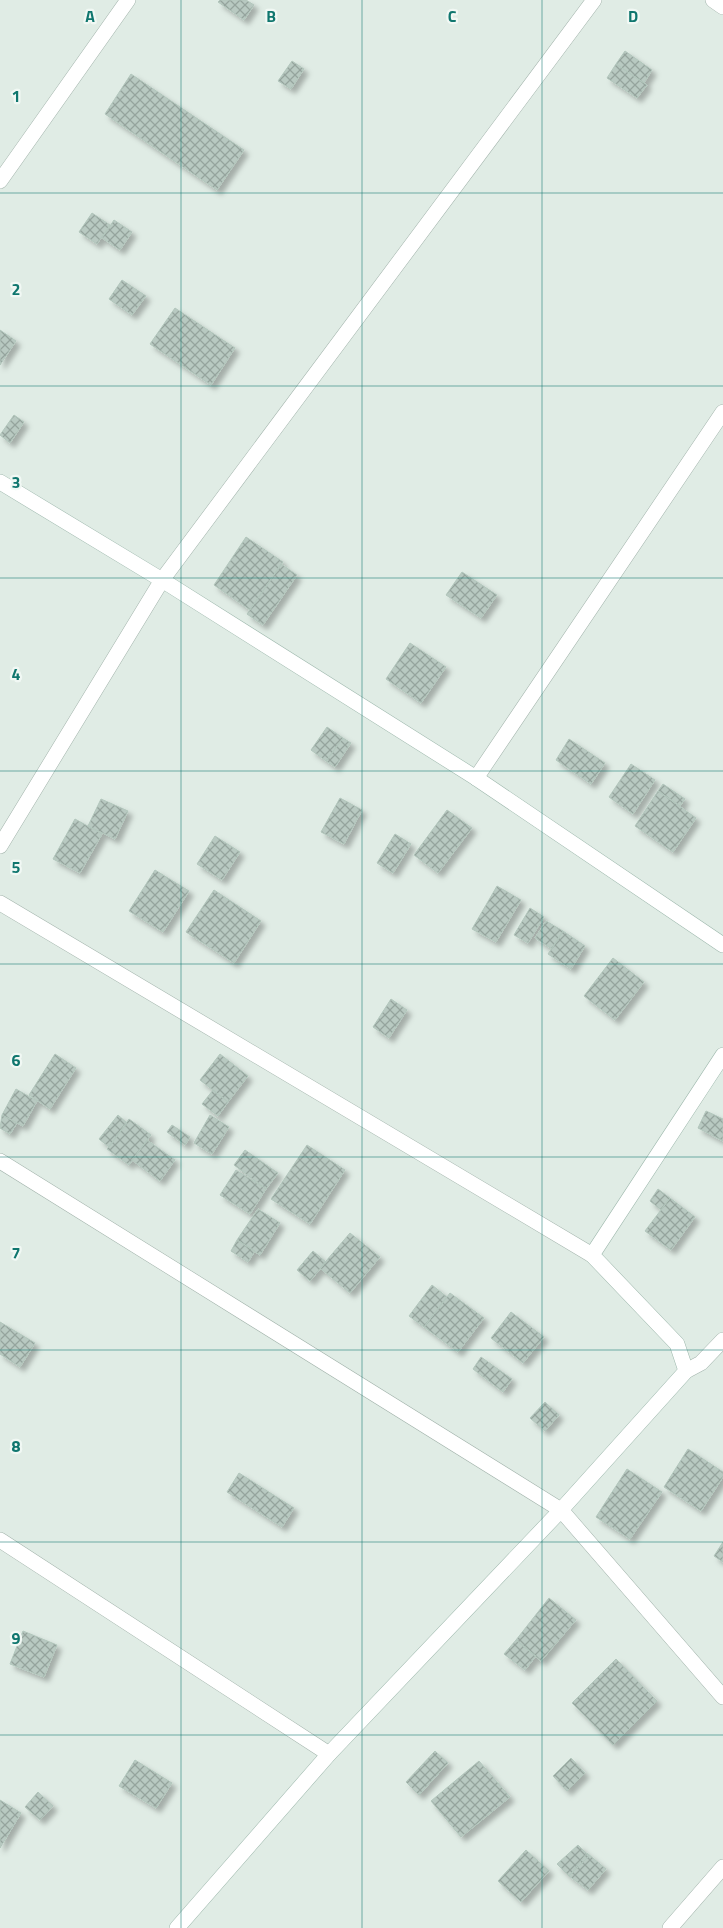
<svg xmlns="http://www.w3.org/2000/svg" width="723" height="1928" viewBox="0 0 723 1928" font-family="'Titillium Web',sans-serif">
	<defs>
		<pattern id="building-cross-hatch" width="8" height="8" patternUnits="userSpaceOnUse" patternTransform="scale(1.25)"><rect width="8" height="8" fill="#b8c9c1"/><path d="M0 0l8 8M0 8l8-8" fill="none" stroke="#95a49d"/></pattern>
		<filter id="shadow"><feDropShadow dx="4.5" dy="4.5" stdDeviation="2.5" flood-color="#0004"/></filter>
	</defs>
	<rect width="100%" height="100%" fill="#e0ece5"/>
	<path fill="url(#building-cross-hatch)" stroke="#b2c6bc" filter="url(#shadow)" d="M220 0H246L254 5 244 20 218 2Z
		M625 51 652 70 644 83 616 64Z
		M292 61 304 69 291 89 278 81Z
		M616 64 647 85 637 98 607 78Z
		M131 74 244 150 217 190 105 114Z
		M92 213 110 225 97 244 79 232Z
		M114 220 132 232 120 250 102 238Z
		M122 280 146 296 132 315 109 299Z
		M175 308 235 348 211 385 150 344Z
		M0 330 16 341 0 365Z
		M14 415 24 422 10 443 0 435Z
		M246 537 283 562 250 610 214 585Z
		M281 564 297 575 263 625 247 614Z
		M462 572 497 595 481 618 446 595Z
		M410 643 446 667 421 703 386 679Z
		M327 727 343 738 326 761 311 750Z
		M343 738 351 743 335 767 326 761Z
		M569 739 605 763 591 784 556 760Z
		M631 764 655 780 633 814 609 797Z
		M663 784 685 799 680 806 658 791Z
		M658 791 696 818 673 852 635 826Z
		M340 798 362 810 344 844 321 832Z
		M101 799 128 811 115 839 88 826Z
		M447 810 472 828 438 873 414 855Z
		M75 819 102 834 80 873 53 859Z
		M395 834 411 844 393 873 377 863Z
		M215 836 240 852 222 880 197 864Z
		M155 870 189 891 163 932 129 911Z
		M497 886 521 900 496 942 472 929Z
		M214 890 261 921 234 963 186 932Z
		M530 908 544 917 528 943 514 935Z
		M546 921 563 931 552 949 535 938Z
		M563 931 585 946 571 969 548 954Z
		M613 958 644 982 615 1020 584 996Z
		M391 999 407 1010 389 1038 373 1027Z
		M55 1054 76 1068 50 1109 29 1095Z
		M220 1054 248 1076 228 1102 200 1080Z
		M16 1089 37 1101 23 1126 2 1115Z
		M213 1090 228 1102 218 1116 202 1104Z
		M706 1111 723 1119V1141L698 1128Z
		M2 1115 17 1123 10 1134 0 1128Z
		M118 1115 127 1123 109 1147 99 1139Z
		M210 1115 229 1127 212 1154 194 1143Z
		M129 1119 151 1135 129 1165 107 1149Z
		M172 1125 190 1137 185 1145 167 1132Z
		M147 1140 175 1160 160 1181 132 1160Z
		M307 1145 345 1170 310 1224 271 1199Z
		M245 1150 278 1173 266 1189 234 1165Z
		M236 1170 266 1189 250 1214 220 1195Z
		M658 1189 670 1198 661 1210 650 1201Z
		M670 1198 695 1217 671 1250 645 1231Z
		M258 1209 280 1223 260 1255 237 1240Z
		M350 1233 380 1257 350 1293 320 1268Z
		M237 1240 255 1251 248 1262 231 1251Z
		M313 1251 326 1262 310 1281 297 1270Z
		M432 1285 447 1297 424 1327 409 1316Z
		M450 1293 484 1318 458 1352 424 1327Z
		M511 1312 544 1337 523 1363 491 1338Z
		M0 1322 35 1343 20 1367 0 1354Z
		M481 1357 512 1379 503 1392 473 1369Z
		M545 1402 559 1415 545 1431 530 1418Z
		M688 1449 723 1472V1477L701 1511 664 1487Z
		M627 1469 662 1492 630 1539 596 1517Z
		M239 1473 294 1508 282 1527 227 1492Z
		M723 1542V1562L714 1556Z
		M549 1598 576 1620 541 1661 516 1640Z
		M23 1631 57 1645 44 1677 10 1664Z
		M516 1640 536 1656 525 1670 504 1654Z
		M616 1659 657 1701 613 1745 572 1703Z
		M435 1751 448 1763 419 1795 406 1782Z
		M571 1758 585 1773 567 1791 553 1776Z
		M135 1760 172 1783 156 1808 119 1786Z
		M479 1761 510 1797 461 1837 431 1801Z
		M38 1792 53 1806 40 1820 25 1807Z
		M0 1800 21 1813 0 1848Z
		M578 1845 589 1856 569 1876 557 1864Z
		M526 1850 549 1871 521 1902 498 1881Z
		M587 1853 606 1869 588 1890 569 1876Z"/>
	<g fill="none" stroke-linecap="round" stroke-linejoin="round">
		<defs>
			<path id="street" d="M713 0 723 7
				M0 181 128 0
				M476 778 723 412
				M0 846 162 580 594 0
				M0 903 592 1255
				M0 1161 561 1510 723 1697
				M686 1371 701 1363 723 1340
				M0 1540 329 1754
				M670 1928 723 1867"/>
			<path id="secondary" d="M0 482 162 580 476 778 723 945
				M177 1928 329 1754 561 1510 686 1371 677 1344 592 1255 723 1055"/>
		</defs>
		<use href="#street" stroke="#a3b4ac" stroke-width="16"/>
		<use href="#secondary" stroke="#9eb8ad" stroke-width="16"/>
		<use href="#street" stroke="#fff" stroke-width="15"/>
		<use href="#secondary" stroke="#fff" stroke-width="15"/>
	</g>
	<path fill="none" stroke="#0f766e" stroke-width="1" stroke-opacity="0.55" d="M181 0V1928M362 0V1928M542 0V1928M0 193H723M0 386H723M0 578H723M0 771H723M0 964H723M0 1157H723M0 1350H723M0 1542H723M0 1735H723"/>
	<g font-size="16" text-anchor="middle" font-weight="bold" fill="#0f766e" stroke="#f1f8f4" stroke-width="4.5" stroke-linejoin="round" paint-order="stroke">
		<text x="90" y="22">A</text>
		<text x="271" y="22">B</text>
		<text x="452" y="22">C</text>
		<text x="633" y="22">D</text>
		<text x="16" y="102">1</text>
		<text x="16" y="295">2</text>
		<text x="16" y="488">3</text>
		<text x="16" y="680">4</text>
		<text x="16" y="873">5</text>
		<text x="16" y="1066">6</text>
		<text x="16" y="1259">7</text>
		<text x="16" y="1452">8</text>
		<text x="16" y="1644">9</text>
	</g>
</svg>
